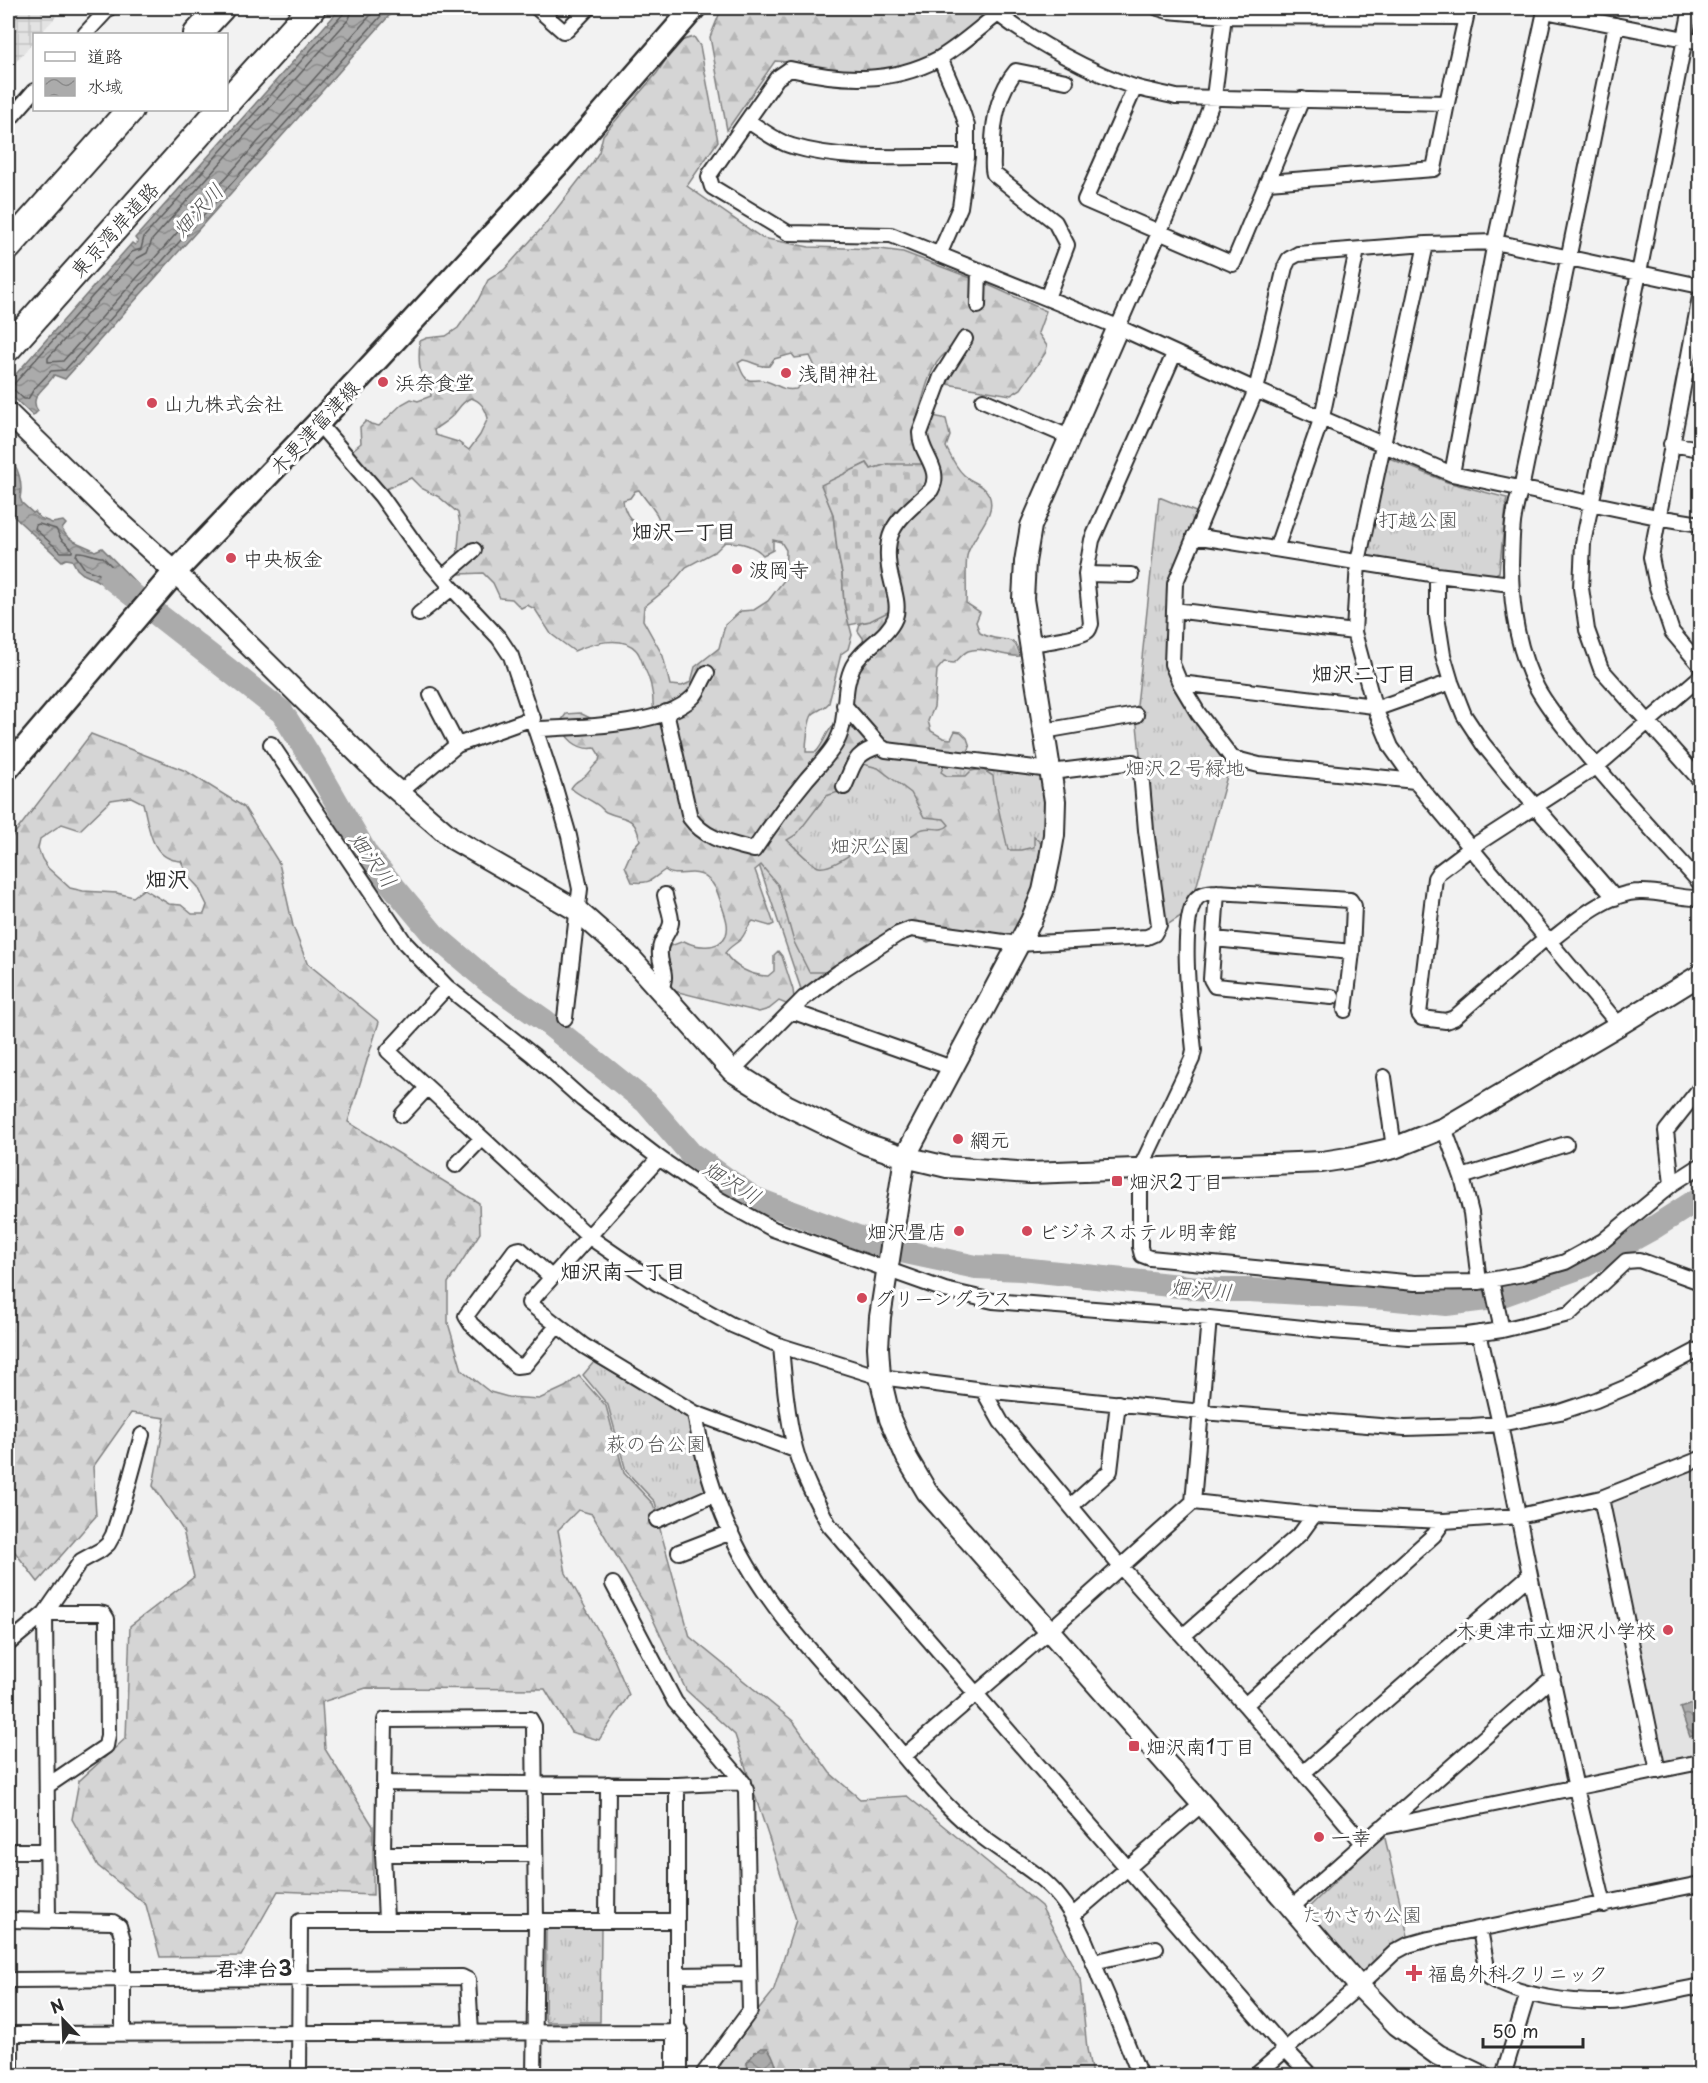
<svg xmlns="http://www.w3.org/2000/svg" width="1708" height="2083" viewBox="0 0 1708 2083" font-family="'Playpen Sans','Klee One',sans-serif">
	<defs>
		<pattern id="industrial-grid" width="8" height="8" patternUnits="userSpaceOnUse" patternTransform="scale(1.5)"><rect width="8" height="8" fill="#e3e3e3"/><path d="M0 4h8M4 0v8" fill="none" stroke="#c3c3c3"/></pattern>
		<pattern id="grass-tufts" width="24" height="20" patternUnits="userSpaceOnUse" patternTransform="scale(1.5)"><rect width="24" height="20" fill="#d5d5d5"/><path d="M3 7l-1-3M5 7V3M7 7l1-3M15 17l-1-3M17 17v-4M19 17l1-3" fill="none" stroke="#b7b7b7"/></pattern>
		<pattern id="forest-firs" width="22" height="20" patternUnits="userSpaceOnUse" patternTransform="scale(1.5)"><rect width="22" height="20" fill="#d5d5d5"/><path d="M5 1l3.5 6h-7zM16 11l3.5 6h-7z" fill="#b7b7b7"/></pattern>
		<pattern id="cemetery-stones" width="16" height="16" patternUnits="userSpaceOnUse" patternTransform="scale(1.5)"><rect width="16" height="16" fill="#d5d5d5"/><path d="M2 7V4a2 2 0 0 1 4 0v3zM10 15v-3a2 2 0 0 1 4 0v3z" fill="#b7b7b7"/></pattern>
		<pattern id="water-waves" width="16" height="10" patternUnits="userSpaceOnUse" patternTransform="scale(1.5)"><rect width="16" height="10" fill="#ababab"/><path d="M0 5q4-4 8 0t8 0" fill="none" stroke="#8b8b8b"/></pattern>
	</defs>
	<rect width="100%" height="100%" fill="#f2f2f2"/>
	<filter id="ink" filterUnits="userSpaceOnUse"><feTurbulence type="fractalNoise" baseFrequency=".0167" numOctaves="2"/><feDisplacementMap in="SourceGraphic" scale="12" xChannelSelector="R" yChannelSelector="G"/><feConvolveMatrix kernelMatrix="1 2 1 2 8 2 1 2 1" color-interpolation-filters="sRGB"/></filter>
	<g filter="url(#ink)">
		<path fill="#e3e3e3" d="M1700 1466V1757L1667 1764 1660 1757 1611 1503Z"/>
		<path fill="url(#industrial-grid)" d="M8 8H64L40 34H34V41L8 71Z"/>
		<path fill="url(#grass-tufts)" stroke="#808080" stroke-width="1.5" d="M1382 455 1447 482 1507 498 1499 572 1492 576 1367 559 1362 548Z
			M1159 497 1203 515 1175 584 1180 683 1232 758 1190 910 1158 931 1136 715Z
			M867 750 1051 770 1047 872 1018 944 898 934 804 998 754 850Z
			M594 1362 687 1414 706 1493 658 1513 655 1502 626 1471 608 1405 583 1375Z
			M1384 1834 1408 1936 1361 1973 1305 1911Z
			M548 1928H601L600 2022H547L545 2018 546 1931Z"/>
		<path fill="url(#forest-firs)" stroke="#808080" stroke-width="1.5" fill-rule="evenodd" d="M718 8H989C960 47 897 78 848 74 823 72 800 62 775 61L727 130 710 37 719 15Z
			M694 37 700 46 718 141 687 186 762 238 809 247 880 249 903 252 984 283 1046 311 1038 333 1047 346 1046 352 1021 389 1011 395 947 384 943 377 952 350C931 357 925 392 919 411 926 416 937 416 946 419L950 436 946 447C951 457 956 468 964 475 972 483 983 483 989 495 998 515 971 536 967 556 965 570 967 588 966 603L980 612 976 622 980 633C984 635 989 637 994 638 1008 641 1016 637 1020 656 1004 658 983 645 968 651 963 653 958 660 954 663L944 662 937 670 934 707 928 721 931 731 943 738 951 739 955 731 961 732 967 738 970 747 967 753 945 764 941 772 947 776H966L971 771 982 769 993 776C995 801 1003 825 1008 850H1021L1034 847V837L1041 843 1035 884 1017 931 1011 935 939 939 928 942 921 939 922 933 912 927 831 972H809L794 942 778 885 761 865 755 870 774 924 770 926 753 921C747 926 746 933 741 939 736 944 730 946 725 953 734 967 751 976 768 976L774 971V955L778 951 782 956 793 990 794 998 786 1004 779 1001 769 1009 759 1012 670 990 665 956 670 946 684 941C695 947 719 951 726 935 730 925 724 913 721 903 718 894 716 885 708 879 695 866 676 880 665 870 650 880 651 884 632 882L625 866 633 848 640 840C634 814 626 821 606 812 602 810 603 809 599 806 590 799 579 796 571 788 575 781 578 781 584 777 589 773 592 767 599 761L600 756 595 748C578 751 563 738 561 721L566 714 580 713 592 719 612 718 653 712C654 696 652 682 644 667 642 662 640 654 636 650 622 634 590 644 574 651L551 634 535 609 527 605 521 608 512 599 500 598 493 583 483 573 460 574 457 558 460 525 458 513 439 497 421 488 411 478 386 489H377L349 453 361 443 360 427 366 421 371 424 379 426 402 404 411 399 418 401 431 396C431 386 424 381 421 372 418 362 419 351 420 341L427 338 446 336 458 328 478 300 488 280 504 270 541 229 593 162 599 152 603 135 657 73 677 42ZM792 354 795 358 810 356 816 369 814 373 804 377V382L796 389C779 392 774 380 759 380 753 380 749 382 745 377 742 374 740 367 738 363L743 360C753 361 758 368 769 366L774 359ZM471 398C481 401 485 408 488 418L480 435 469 450 458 442 435 435 434 430C439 425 445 423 450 418 459 411 459 403 471 398ZM867 463 871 469 888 464 870 621 860 623 858 631 863 638 864 647 842 700 860 729H853L844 719C827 724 827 740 816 752H806C806 744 808 719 813 714 819 709 824 709 829 703L841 654 848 649 852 635 844 603 842 573 837 550 833 514 822 485ZM639 490C648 504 659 512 662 529L654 531 649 535 638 533 637 525C629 518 624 512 623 500L630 498 635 491ZM773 540 781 542 786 550 785 579 768 601 754 610 741 611 725 625 719 648 695 667 691 682 682 686 670 685 663 656 643 620 644 607 669 587 686 567 716 551 725 542C739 542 754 545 763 555L773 550ZM863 764 878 768 911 793 924 817 944 819 949 825C941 833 934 826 923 829 915 831 910 840 899 840 889 841 881 835 871 838 866 840 862 846 857 850 848 856 830 869 819 867 812 866 794 846 787 840L797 834 826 796 845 790 856 768Z
			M91 734 186 771 244 807 279 863 293 926 307 963 379 1022 348 1122 479 1203 480 1233 448 1283V1323L462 1370 490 1392 508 1397 539 1399 565 1387 579 1376 606 1406 624 1473 653 1504 690 1637 793 1721 830 1773 860 1799 907 1796 1041 1906 1080 1979 1087 2049 1092 2075H777L776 2064 755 2052 747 2063 749 2068 740 2075H706L773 1992 796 1920 735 1735 686 1690 651 1615 592 1514 578 1510 558 1530 566 1573 613 1657 629 1695 599 1740 571 1732 545 1689 366 1688 322 1702 325 1749 373 1826V1895L278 1891 241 1956 160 1957 146 1905 98 1866 72 1819 79 1781 126 1738 130 1626 194 1577 183 1530 153 1486 165 1418 131 1413 93 1467 96 1516 38 1582 8 1543V842ZM131 797 143 803C149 826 150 860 181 861L189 877 198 887 207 905 204 914H192L181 905 169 904 144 889 133 897 117 893 83 891 70 888 48 868 42 859 38 848 40 839 62 824 80 830 111 800Z"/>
		<path fill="url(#cemetery-stones)" stroke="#808080" stroke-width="1.5" d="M867 463 871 469 888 464H926L929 482 893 524 894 609 870 621 849 625 844 603 842 573 837 550 833 514 821 485Z"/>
		<path fill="url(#water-waves)" stroke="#787878" stroke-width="1.5" d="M341 8H396L65 379 54 375C48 387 27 396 38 411L33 416 10 394 8 383 132 243 135 245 138 242 135 238Z
			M8 457C19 466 23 485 20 498L22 503 33 513 35 512 40 518 52 523 63 521 66 524 62 529C70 544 83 543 95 551L102 548 142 589 128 605 117 593 96 580 83 574 77 569 72 560 66 559 62 561 8 511Z
			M1700 1701V1733L1690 1737 1680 1708Z
			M761 2048H768C774 2057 777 2065 777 2075H740L748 2069 747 2063 755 2052Z"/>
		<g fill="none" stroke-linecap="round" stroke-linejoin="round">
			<path stroke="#5e5e5e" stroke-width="1.5" d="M345 8 343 14 144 237 141 249 132 252 13 385V389L24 399H28L34 389 51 371 65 370 388 8
				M353 8 349 19 152 240 147 253 136 259 48 358V362L63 361 377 8
				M39 524 56 529 61 539 72 549V552H61L35 529 36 525Z
				M77 552C86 551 94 557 103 557L132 588V591L127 594 99 574 85 569 76 556Z"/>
			<path stroke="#ababab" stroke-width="24" d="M111 578 282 712 317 768 367 855 433 934 488 981 545 1021 646 1102 691 1154 753 1198 887 1248 976 1267 1021 1269 1216 1290H1249L1386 1298 1446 1304 1494 1298 1584 1266 1653 1228 1700 1198"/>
			<defs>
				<path id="street" d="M537 8 563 31 567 30 588 8
					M1002 8 998 14C978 29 959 47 938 59 891 84 841 81 790 69L777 78 710 174 709 177 712 187 788 233 891 235 1118 327 1256 390 1452 474 1657 517 1700 524
					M1158 8 1168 11 1225 16 1466 17
					M1691 8 1639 273 1583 543 1581 588 1587 630 1601 669 1700 780
					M998 14C1033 41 1092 73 1134 87 1148 91 1162 93 1176 97L1447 103 1468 8
					M1616 25 1521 489C1511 516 1512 537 1511 565 1511 608 1517 650 1537 688 1548 708 1563 726 1577 743 1616 792 1659 837 1700 883
					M85 34 109 8
					M1135 87 1085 200 1233 264 1302 99
					M8 121 34 91
					M748 121C761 129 777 142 792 146 845 162 911 156 967 157
					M1268 182 1434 169 1447 103
					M1426 244 1358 562 1354 632 1374 706 1391 747 1415 781 1619 1025
					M939 255 960 207 967 157V126L959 102 940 58
					M1700 297 1651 557 1657 587 1672 632 1700 665
					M1047 298 1067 245 1055 222 994 174C992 168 993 162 993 156 992 126 996 95 1016 71L1066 81
					M978 306 979 270
					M1118 327 1183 178 1214 97 1225 8
					M983 400 1069 437
					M318 423 381 496 418 548 452 588 499 638 511 656 555 788 569 836 580 889 565 1018
					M1671 444 1700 449
					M1452 474 1495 242 1545 11 1700 42
					M1194 536 1437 575 1511 584
					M1276 549 1322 417 1357 250
					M1086 574 1131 575
					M1437 575V616L1443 655 1451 682 1464 715 1483 744 1509 776 1615 898
					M443 577 474 550
					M1174 610 1354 632
					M419 614 452 588
					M1030 644C1043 642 1076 638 1086 632 1090 630 1089 628 1091 624L1086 574 1092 540 1174 354
					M1180 683 1374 706
					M431 695 457 745
					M844 705 880 746 886 750 1051 770
					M1375 709 1451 682
					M666 712 690 818C706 840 729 843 754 850 770 826 787 803 806 780 816 768 830 755 837 741 849 718 841 690 853 666 863 647 887 638 895 618 899 607 895 594 892 582 879 532 896 521 931 490 943 469 920 454 920 433L941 377 965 339
					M536 729C577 727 663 727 693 697 699 691 702 680 707 673
					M1044 731 1136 715
					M271 744 405 943 447 987 533 1055 582 1099 659 1158 720 1200 773 1229 945 1290 993 1301 1209 1318 1332 1331 1409 1337 1467 1335 1502 1330 1569 1314 1626 1261 1639 1260 1700 1282
					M1415 781 1259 765 1232 758 1198 713 1180 683 1172 664 1175 584 1256 390 1285 267 1289 259 1298 254 1426 244 1495 242 1700 286
					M844 787C855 763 853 754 880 746
					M400 792 457 745 533 718
					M1217 892 1211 979 1215 986 1332 997
					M1547 937 1454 1018 1446 1021 1422 1018 1419 1014 1435 878 1439 872 1472 847 1596 767 1700 677
					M1214 939 1352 952
					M1550 941C1574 922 1608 892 1640 892 1660 891 1680 899 1700 898
					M447 987 388 1051 588 1236 658 1284 732 1325 781 1346 880 1377 983 1390 1202 1412 1405 1428 1472 1426 1500 1424 1560 1412 1596 1400 1634 1384 1700 1349
					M660 991C670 972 658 967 660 950 660 940 670 932 671 923 672 915 666 903 665 895
					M1345 1010 1352 952 1354 906 1350 900 1217 892C1210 892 1201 893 1196 899 1178 923 1191 1019 1194 1050L1192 1059 1140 1169V1247L1142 1255 1150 1258 1415 1283 1479 1282 1523 1274 1565 1262 1603 1241 1672 1184 1700 1166
					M791 1011 952 1068
					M732 1071 804 998 839 972 898 934 911 929 1018 944 1147 937 1154 934 1159 925 1146 830 1141 772 1138 765 1133 762 1051 772
					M1384 1077 1394 1148
					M402 1115 427 1088
					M1444 1128 1462 1177 1471 1213 1479 1282
					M659 1158 529 1303 584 1346 695 1413 795 1450
					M456 1165 482 1138
					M1462 1177 1566 1144
					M1672 1184 1666 1131 1700 1088
					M551 1277 520 1249 515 1250 466 1316 471 1324 516 1366 525 1365 557 1326
					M1491 1280 1502 1330
					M1479 1333 1500 1424 1530 1575 1576 1788 1604 1905
					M781 1346C784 1381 787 1415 795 1448 802 1475 816 1501 829 1525L1285 2049 1311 2076
					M983 1390 1001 1422 1121 1567 1245 1705 1363 1843
					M695 1413C702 1458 715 1501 735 1542 768 1610 830 1672 880 1728 910 1763 939 1802 975 1831 1003 1855 1037 1869 1060 1898 1079 1921 1090 1952 1100 1979 1114 2011 1127 2043 1140 2076
					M1601 1498 1658 1771
					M1193 1502 1314 1515 1444 1521 1519 1516 1601 1498 1700 1459
					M1071 1506 1110 1471 1118 1403
					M657 1520 715 1494
					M679 1552 731 1532
					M613 1584 675 1702 739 1777 746 1790 750 2011 704 2073
					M45 1613 48 1920
					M45 1613H99L104 1614 107 1619 108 1735 106 1746 47 1786
					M1183 1636 1301 1533 1314 1515
					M8 1644 45 1613 81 1561 101 1550 108 1544 113 1535 125 1497 142 1435
					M1245 1705 1434 1535 1444 1521
					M904 1756 1049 1631 1193 1502 1209 1318
					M1303 1773 1530 1575
					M385 1783 677 1785 743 1782
					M1384 1826 1553 1677
					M8 1851H46
					M383 1854H535
					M1292 1907 1382 1827 1700 1762
					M1072 1916 1202 1804
					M8 1920 113 1922 119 1926 123 1940V2034
					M386 1920 383 1854 385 1720 530 1719 534 1726 536 1921 534 2076
					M607 1921 608 1784
					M1480 1930 1489 1978C1523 1997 1571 2003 1610 2002 1636 2001 1674 1991 1700 1986
					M1093 1962 1156 1948
					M677 1975 748 1974
					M8 1980 462 1977 468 1980 471 2033
					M8 2034 677 2032V1785
					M11 2076V2034
					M299 2076 300 1921H677
					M1255 2076 1359 1986 1395 1952 1408 1945 1429 1939 1700 1884
					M1503 2076 1528 1993"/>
				<path id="secondary" d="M1118 327 1031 526 1025 562 1023 599 1055 801 1054 835 1050 858 1043 891 1031 921 905 1157 880 1317 878 1347 880 1377 890 1419 907 1458 927 1492 1202 1804 1359 1986 1397 2025 1438 2055 1482 2076
					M8 413 123 525 175 572 385 780 453 839 578 911 630 957 732 1071 786 1105 866 1144 905 1157 947 1167 1030 1173 1322 1162 1354 1157 1394 1148 1444 1128 1619 1025 1700 975
					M677 2076V2032"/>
				<path id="primary" d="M8 768 175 572 318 423 559 163 694 8"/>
				<path id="highway" d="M197 34 221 8
					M226 103 312 8
					M8 247 130 110
					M8 348 220 110"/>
			</defs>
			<use href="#street" stroke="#2b2b2b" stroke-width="18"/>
			<use href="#secondary" stroke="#2b2b2b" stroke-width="24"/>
			<use href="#primary" stroke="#2b2b2b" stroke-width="27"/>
			<use href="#highway" stroke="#2b2b2b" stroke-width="30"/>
			<use href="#street" stroke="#fff" stroke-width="14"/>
			<use href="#secondary" stroke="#fff" stroke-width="20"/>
			<use href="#primary" stroke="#fff" stroke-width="22"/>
			<use href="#highway" stroke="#fff" stroke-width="26"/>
		</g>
	</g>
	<g fill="#d1495b" stroke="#fff" stroke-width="2">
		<circle cx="786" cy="373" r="6"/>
		<circle cx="383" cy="382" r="6"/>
		<circle cx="152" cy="403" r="6"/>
		<circle cx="231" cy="558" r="6"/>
		<circle cx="737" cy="569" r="6"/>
		<circle cx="958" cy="1139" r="6"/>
		<rect x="1111" y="1175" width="12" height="12" rx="3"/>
		<circle cx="959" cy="1231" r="6"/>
		<circle cx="1027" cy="1231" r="6"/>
		<circle cx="862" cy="1298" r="6"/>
		<circle cx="1668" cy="1630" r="6"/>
		<rect x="1128" y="1740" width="12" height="12" rx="3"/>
		<circle cx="1319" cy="1837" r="6"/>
		<path d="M1411 1964h6v6h6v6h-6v6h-6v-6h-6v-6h6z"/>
	</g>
	<g text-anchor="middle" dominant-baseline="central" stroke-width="6" stroke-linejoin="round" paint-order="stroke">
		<g font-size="20" fill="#2b2b2b" stroke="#fff">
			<text transform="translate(114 229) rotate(-48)">東京湾岸道路</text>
			<text transform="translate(314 427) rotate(-47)">木更津富津線</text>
		</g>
		<g font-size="20" fill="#2b2b2b" stroke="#fff" text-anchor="start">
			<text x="798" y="373">浅間神社</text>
			<text x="395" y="382">浜奈食堂</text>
			<text x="164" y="403">山九株式会社</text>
			<text x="243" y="558">中央板金</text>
			<text x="749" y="569">波岡寺</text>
			<text x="970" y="1139">網元</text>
			<text x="1129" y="1181">畑沢2丁目</text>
			<text x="947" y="1231" text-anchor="end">畑沢畳店</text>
			<text x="1039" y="1231">ビジネスホテル明幸館</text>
			<text x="874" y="1298">グリーングラス</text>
			<text x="1656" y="1630" text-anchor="end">木更津市立畑沢小学校</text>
			<text x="1146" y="1746">畑沢南1丁目</text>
			<text x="1331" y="1837">一幸</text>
			<text x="1428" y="1973">福島外科クリニック</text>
		</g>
		<g font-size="20" fill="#565656" stroke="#fff">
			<text x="1418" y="519">打越公園</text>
			<text x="1185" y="767">畑沢２号緑地</text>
			<text x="870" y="845">畑沢公園</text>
			<text x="656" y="1443">萩の台公園</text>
			<text x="1362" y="1914">たかさか公園</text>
		</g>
		<g font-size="21" font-style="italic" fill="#585858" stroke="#fff">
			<text transform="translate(197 209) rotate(-47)">畑沢川</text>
			<text transform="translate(374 859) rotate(54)">畑沢川</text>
			<text transform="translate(733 1181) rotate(32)">畑沢川</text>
			<text transform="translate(1201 1288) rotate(5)">畑沢川</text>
		</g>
		<g font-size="21" font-weight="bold" fill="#2b2b2b" stroke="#fff">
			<text x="684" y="530">畑沢一丁目</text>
			<text x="1364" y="672">畑沢二丁目</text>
			<text x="623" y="1270">畑沢南一丁目</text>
			<text x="254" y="1967">君津台3</text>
		</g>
		<g font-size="22" font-weight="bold" fill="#2b2b2b" stroke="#fff">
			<text x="167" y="877">畑沢</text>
		</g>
	</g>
	<rect width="1708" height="2083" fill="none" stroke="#fff" stroke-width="30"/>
	<rect x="15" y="15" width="1678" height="2053" fill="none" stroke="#2b2b2b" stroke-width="2" filter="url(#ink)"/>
	<rect x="33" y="33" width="195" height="78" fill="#ffffff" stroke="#aaaaaa" stroke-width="1.5"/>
	<rect x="45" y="52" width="30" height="9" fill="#ffffff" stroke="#aaaaaa" stroke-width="1.5"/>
	<text x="87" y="63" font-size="18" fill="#2b2b2b">道路</text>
	<rect x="45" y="78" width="30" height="18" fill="url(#water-waves)" stroke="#aaaaaa" stroke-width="1.5"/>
	<text x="87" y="93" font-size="18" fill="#2b2b2b">水域</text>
	<g transform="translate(63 2020) rotate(337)" stroke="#ffffff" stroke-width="4.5" paint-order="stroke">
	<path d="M0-4.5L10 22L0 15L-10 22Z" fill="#2b2b2b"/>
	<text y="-9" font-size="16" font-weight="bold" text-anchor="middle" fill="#2b2b2b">N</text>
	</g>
	<path d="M1483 2038v9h100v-9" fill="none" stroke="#2b2b2b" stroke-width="3"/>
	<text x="1492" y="2038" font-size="18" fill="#2b2b2b" stroke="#ffffff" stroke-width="4.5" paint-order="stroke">50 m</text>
</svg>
